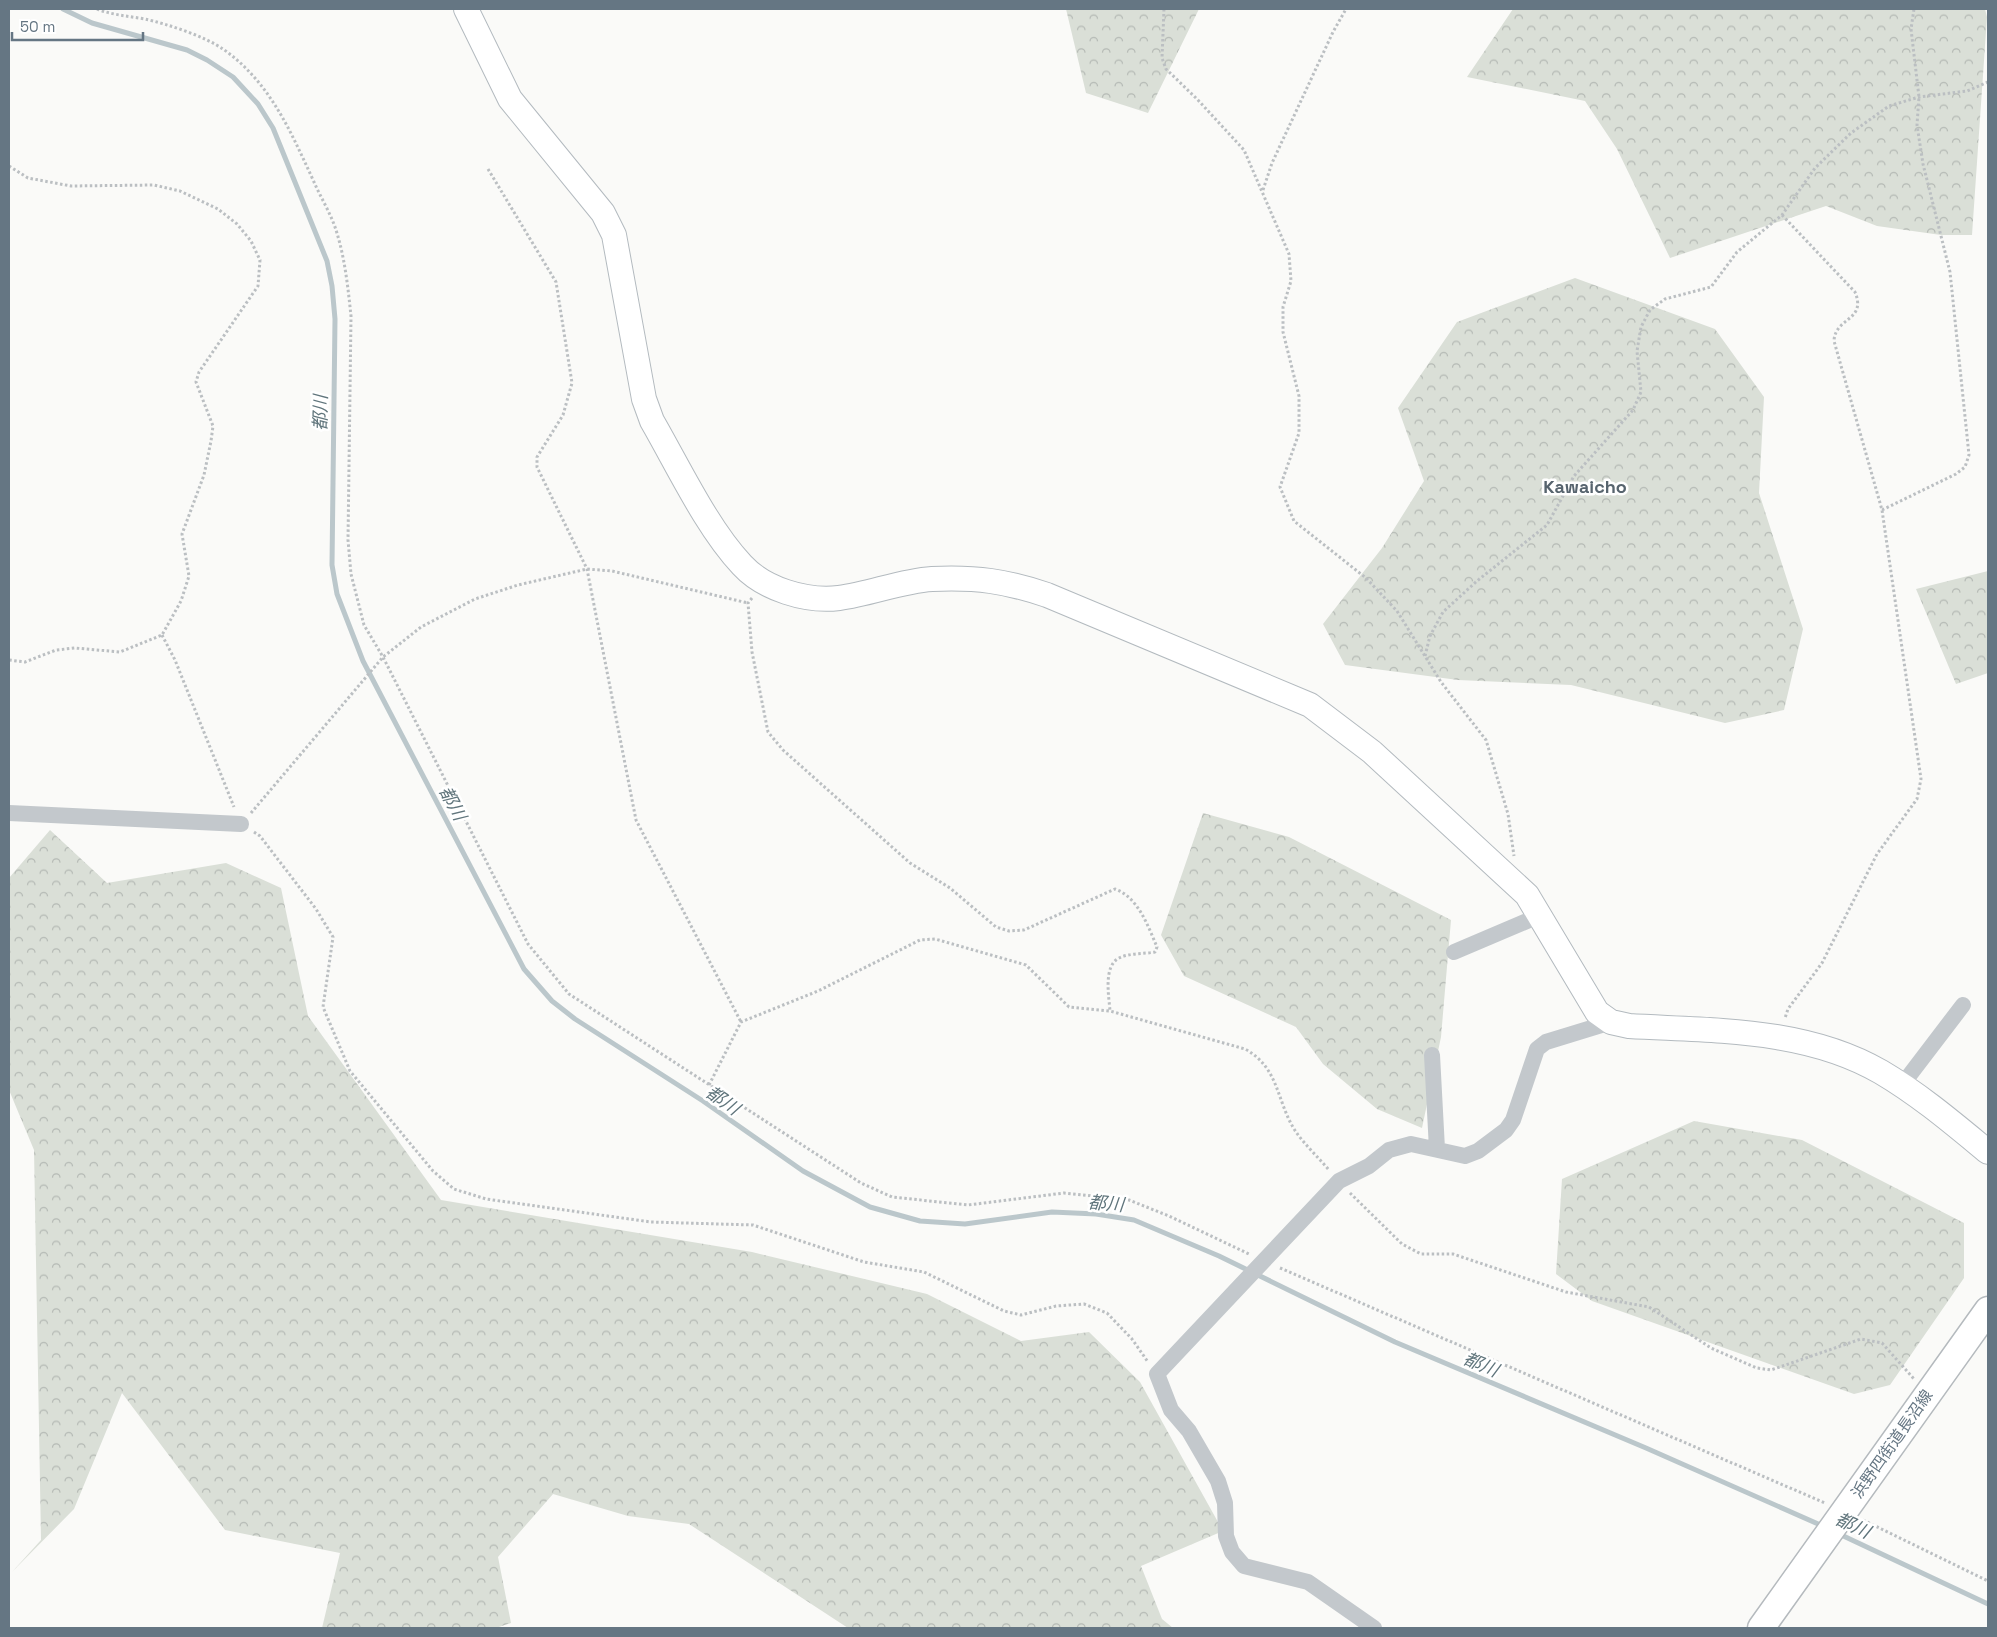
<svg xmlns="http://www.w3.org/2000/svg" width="1997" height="1637" viewBox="0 0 1997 1637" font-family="'Space Grotesk','Noto Sans JP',sans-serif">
	<defs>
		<pattern id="forest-crowns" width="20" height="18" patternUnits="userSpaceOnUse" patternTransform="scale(1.25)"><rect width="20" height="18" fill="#dadfd7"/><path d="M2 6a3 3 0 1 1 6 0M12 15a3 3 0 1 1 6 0" fill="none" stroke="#b4b9b4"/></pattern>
	</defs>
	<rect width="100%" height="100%" fill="#fafaf8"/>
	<path fill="url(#forest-crowns)" d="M1066 9H1199L1148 113 1086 93Z
		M1513 9H1985L1987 17 1972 235H1941L1877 226 1826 206 1670 258 1617 149 1585 101 1467 77Z
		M1575 278 1715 329 1764 397 1759 493 1803 629 1784 710 1725 723 1571 685 1458 680 1345 665 1323 624 1382 548 1424 481 1398 408 1457 322Z
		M1988 571V673L1956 684 1916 589Z
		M1203 813 1289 837 1451 920 1441 1037 1422 1128 1377 1109 1323 1064 1296 1027 1184 976 1161 935Z
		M50 830 107 883 226 863 281 888 308 1016 441 1200 752 1252 927 1294 1021 1341 1089 1332 1140 1382 1223 1531 1141 1566 1162 1619 1173 1628H848L689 1524 628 1516 553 1494 498 1557 511 1623 496 1628H322L340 1553 225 1530 122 1393 74 1509 12 1572 41 1540 34 1150 9 1090V878Z
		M1694 1121 1802 1140 1964 1223V1278L1890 1385 1854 1394 1592 1301 1556 1274 1562 1179Z"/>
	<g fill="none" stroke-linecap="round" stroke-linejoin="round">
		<path stroke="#bbc7cb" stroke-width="5" d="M63 9 92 23 187 50 207 60 233 77 258 104 273 128 327 261 332 286 335 319 332 565 337 594 363 661 524 969 552 1001 575 1019 703 1101 803 1171 870 1207 920 1221 965 1224 1052 1212 1096 1214 1134 1220 1219 1256 1395 1342 1646 1448 1825 1527
			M1837 1533 1988 1604"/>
		<defs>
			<path id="secondary" d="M466 9 510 99 603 213 614 235 644 399 652 421C678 466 707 528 742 565 764 589 806 602 839 598 870 594 901 581 932 579 977 577 1005 581 1047 595L1310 705 1372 752 1527 895 1597 1012 1611 1022 1629 1026C1714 1031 1805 1028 1881 1072 1920 1095 1954 1124 1988 1152"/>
			<path id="primary" d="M1761 1628 1988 1310"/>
		</defs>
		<use href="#secondary" stroke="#b3babf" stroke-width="26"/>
		<use href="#primary" stroke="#b5babe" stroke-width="29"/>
		<path stroke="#bbbfc2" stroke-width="3" stroke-dasharray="2.5 2.5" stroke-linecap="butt" d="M97 9C112 15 128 16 145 19 167 24 204 36 223 49 270 82 291 132 314 182 321 198 331 214 336 230 345 258 348 288 351 316L348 540 351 574 364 625 383 657 528 944 569 994 861 1183 892 1197 968 1205 1064 1193 1129 1200 1169 1216 1249 1254
			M1164 9 1162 58 1166 69 1197 99 1244 150 1289 254 1291 281 1283 307V332L1299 396V433L1280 487 1294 521 1366 578 1397 611 1441 682 1486 740 1508 814 1514 856
			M9 166 28 178 71 186 154 185 180 191 218 209 237 224 251 241 260 260 258 286 199 372 196 382 213 426 211 441 204 475 182 534 189 576 181 601 162 635 120 652 75 648 56 650 25 662 9 660
			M488 169 556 282 572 383 563 415 537 457V467L587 569 636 820 741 1022
			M1263 190 1272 163 1333 32 1346 9
			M1782 215 1855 292C1867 321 1835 317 1834 341L1882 510 1921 779 1917 799 1877 854 1822 963 1788 1009 1785 1018
			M1882 510 1956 474 1965 467 1969 455 1950 272 1923 164 1917 125 1919 97 1911 29 1914 9
			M752 598 748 603 752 652 768 732 783 750 910 863 950 888 996 927 1009 931 1024 930 1115 889C1138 897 1148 926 1157 947L1155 952C1144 954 1129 953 1119 958 1103 966 1109 997 1110 1011
			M162 635 175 660 234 807
			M1425 656 1430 636 1443 612 1477 581 1547 525 1574 476 1633 410 1641 392 1637 351 1641 327 1650 310 1665 299 1711 287 1737 252 1782 215 1815 168 1851 133 1889 106 1919 97 1967 91 1988 82
			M251 813 383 657 421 627 475 599 518 585 587 569 612 571 748 603
			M254 832 260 836 316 909 333 937 323 1007 350 1071 433 1171 454 1189 486 1199 651 1222 753 1225 864 1262 924 1272 1004 1311 1021 1315 1056 1306 1084 1304 1107 1313 1132 1339 1148 1362
			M709 1085 741 1022 818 991 920 940 935 939 1026 965 1069 1007 1110 1011 1245 1049C1280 1068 1276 1102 1296 1132 1305 1145 1318 1157 1329 1170
			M1350 1193 1402 1244 1421 1254H1453L1566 1292 1649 1307 1711 1348 1757 1368 1771 1370 1861 1339 1882 1343 1914 1379
			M1280 1268 1825 1503
			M1863 1520 1988 1581"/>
		<path stroke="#c3c8cc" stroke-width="16" d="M9 813 241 824
			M1454 952 1541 915
			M1432 1055 1437 1149
			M1902 1085 1963 1005
			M1374 1628 1308 1582 1244 1566 1232 1552 1226 1536 1225 1503 1218 1481 1189 1431 1171 1410 1157 1374 1339 1181 1369 1166 1389 1150 1411 1144 1465 1156 1478 1151 1506 1130 1513 1120 1537 1049 1546 1042 1611 1022"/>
		<use href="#secondary" stroke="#fff" stroke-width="24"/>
		<use href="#primary" stroke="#fff" stroke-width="26"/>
	</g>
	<g text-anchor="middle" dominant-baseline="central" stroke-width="5" stroke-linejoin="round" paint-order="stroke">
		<g font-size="16" fill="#657683" stroke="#fff">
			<text transform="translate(1892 1444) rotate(-55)">浜野四街道長沼線</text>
		</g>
		<g font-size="18" font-style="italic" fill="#60757c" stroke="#fff">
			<text transform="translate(320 413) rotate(-89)">都川</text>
			<text transform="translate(453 803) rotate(62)">都川</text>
			<text transform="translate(723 1100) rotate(34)">都川</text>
			<text transform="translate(1106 1203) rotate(5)">都川</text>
			<text transform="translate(1481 1364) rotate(23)">都川</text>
			<text transform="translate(1853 1525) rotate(25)">都川</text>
		</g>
		<g font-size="18" font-weight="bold" fill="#57646e" stroke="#fff">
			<text x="1585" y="486">Kawaicho</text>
		</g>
	</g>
	<rect width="1997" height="1637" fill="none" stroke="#657683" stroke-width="20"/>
	<path d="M12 32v8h131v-8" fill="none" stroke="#657683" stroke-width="2.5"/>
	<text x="20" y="32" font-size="15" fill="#657683" stroke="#ffffff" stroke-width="4" paint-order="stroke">50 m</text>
</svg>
